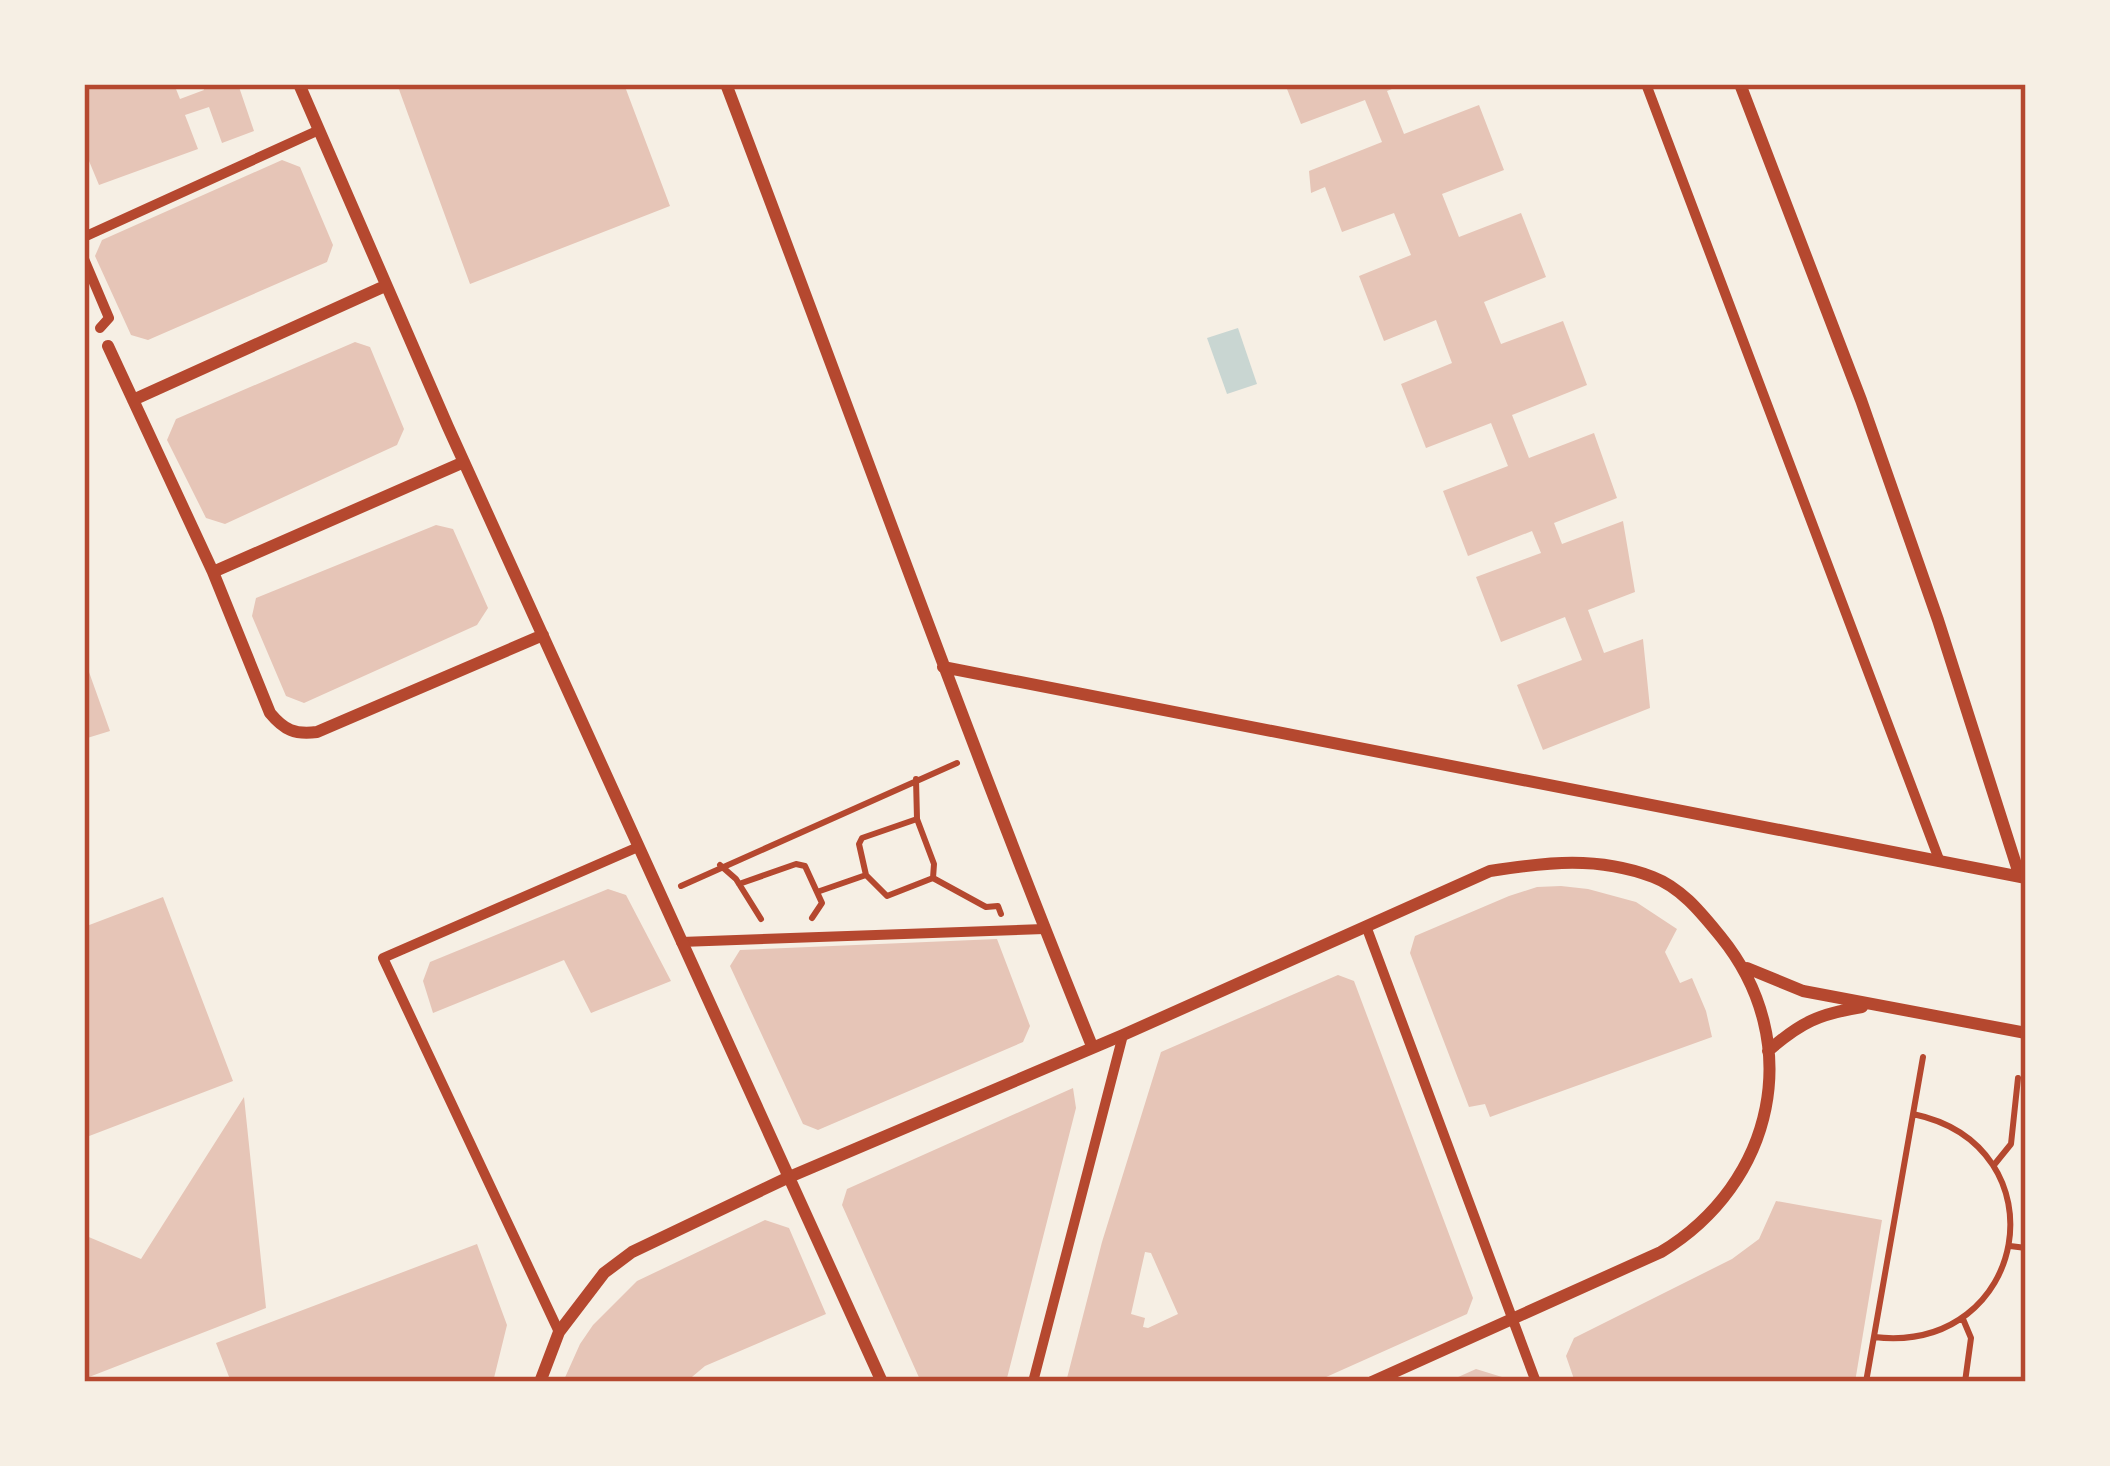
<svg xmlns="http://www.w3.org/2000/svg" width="2110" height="1466" viewBox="0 0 2110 1466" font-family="'DejaVu Sans',sans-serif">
	<rect width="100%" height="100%" fill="#f6efe4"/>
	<path fill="#c9d6d2" d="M1238 328 1257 384 1227 394 1207 338Z"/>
	<path fill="#e6c5b7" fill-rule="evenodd" d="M174 84 180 99 204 90 202 84H238L254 131 222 143 209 107 185 115 198 149 99 185 89 161 84 163V85Z
		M397 84H624L670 206 470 284Z
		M1285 84H1404L1387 91 1404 134 1479 105 1504 170 1442 194 1459 237 1521 213 1546 277 1484 302 1501 344 1563 321 1587 385 1512 415 1529 458 1594 433 1617 498 1554 523 1562 544 1623 521 1635 592 1588 610 1604 653 1643 639 1650 708 1543 750 1517 685 1582 660 1565 617 1501 642 1476 577 1541 553 1532 531 1468 556 1443 491 1508 466 1491 423 1426 448 1401 384 1452 363 1436 320 1384 341 1359 276 1411 255 1394 213 1342 232 1325 187 1311 193 1309 171 1382 142 1365 100 1301 124Z
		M282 160 300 167 333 245 327 262 148 340 131 335 95 256 102 240Z
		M355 342 370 347 404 429 397 445 225 524 206 518 167 440 176 419Z
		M436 525 453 529 488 608 477 625 304 703 286 696 252 616 256 598Z
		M84 658 110 731 84 739Z
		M1561 886 1588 889 1636 902 1677 929 1665 952 1680 983 1692 978 1706 1011 1712 1037 1490 1117 1485 1104 1469 1107 1410 953 1415 936 1509 896 1537 887Z
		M608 889 626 895 671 981 591 1013 564 960 433 1013 423 981 430 962Z
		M163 897 233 1081 84 1138V927Z
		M997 939 1030 1026 1023 1042 818 1130 803 1124 730 966 740 950Z
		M1338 975 1354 981 1473 1298 1467 1314 1315 1382H1066L1102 1242 1161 1052ZM1145 1252 1151 1253 1178 1314 1148 1328 1143 1327 1145 1318 1131 1314Z
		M1073 1088 1076 1108 1006 1382H921L842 1205 847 1189Z
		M244 1097 266 1308 84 1379V1235L141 1259Z
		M1776 1201 1882 1220 1855 1382H1575L1566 1356 1574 1338 1732 1259 1759 1239Z
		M765 1220 789 1228 826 1314 705 1366 686 1382H563L580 1344 593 1325 637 1281Z
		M477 1244 507 1325 493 1382H231L216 1343Z
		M1476 1369 1502 1377 1504 1382H1447Z"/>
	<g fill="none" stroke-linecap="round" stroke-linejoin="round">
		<path stroke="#b5482f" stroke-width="6" d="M916 779 917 819
			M917 819 934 864 933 878 887 896 866 875 859 844 862 838Z
			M720 865 736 879 761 919
			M933 878 986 907 998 906 1001 914
			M739 884 796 864 805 866 822 903 812 918
			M681 886 957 763
			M817 892 866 875
			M1994 1165 2011 1144 2018 1078
			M2010 1246 2026 1248
			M1963 1319 1971 1338 1965 1382
			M1874 1337C2029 1355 2065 1146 1913 1114
			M1866 1382 1923 1057"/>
		<path stroke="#b5482f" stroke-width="10" d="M1646 84 1940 862
			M84 237 319 130
			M84 259 109 318 100 328
			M1366 926 1536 1382
			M681 942 1044 929
			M559 1332 383 958 638 847
			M1033 1382 1123 1035"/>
		<path stroke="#b5482f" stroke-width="12" d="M299 84 448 427 882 1382
			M726 84C848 404 963 728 1092 1046
			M1740 84 1861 400 1938 620 2020 877
			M108 346 213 572 270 713C284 730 295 735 317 732L543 635
			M133 400 385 286
			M213 572 464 462
			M943 667 2026 878
			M1747 968 1803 991 2026 1033
			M1768 1051C1801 1022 1819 1014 1862 1007
			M540 1382 559 1332 604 1273 632 1252 787 1178 1123 1035 1490 871C1547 862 1598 856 1653 877 1682 888 1702 914 1721 937 1806 1042 1775 1183 1661 1252L1372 1382"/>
	</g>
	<rect width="2110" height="1466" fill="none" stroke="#f6efe4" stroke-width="174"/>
	<rect x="87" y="87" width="1936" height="1292" fill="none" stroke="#b5482f" stroke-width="4.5"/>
</svg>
